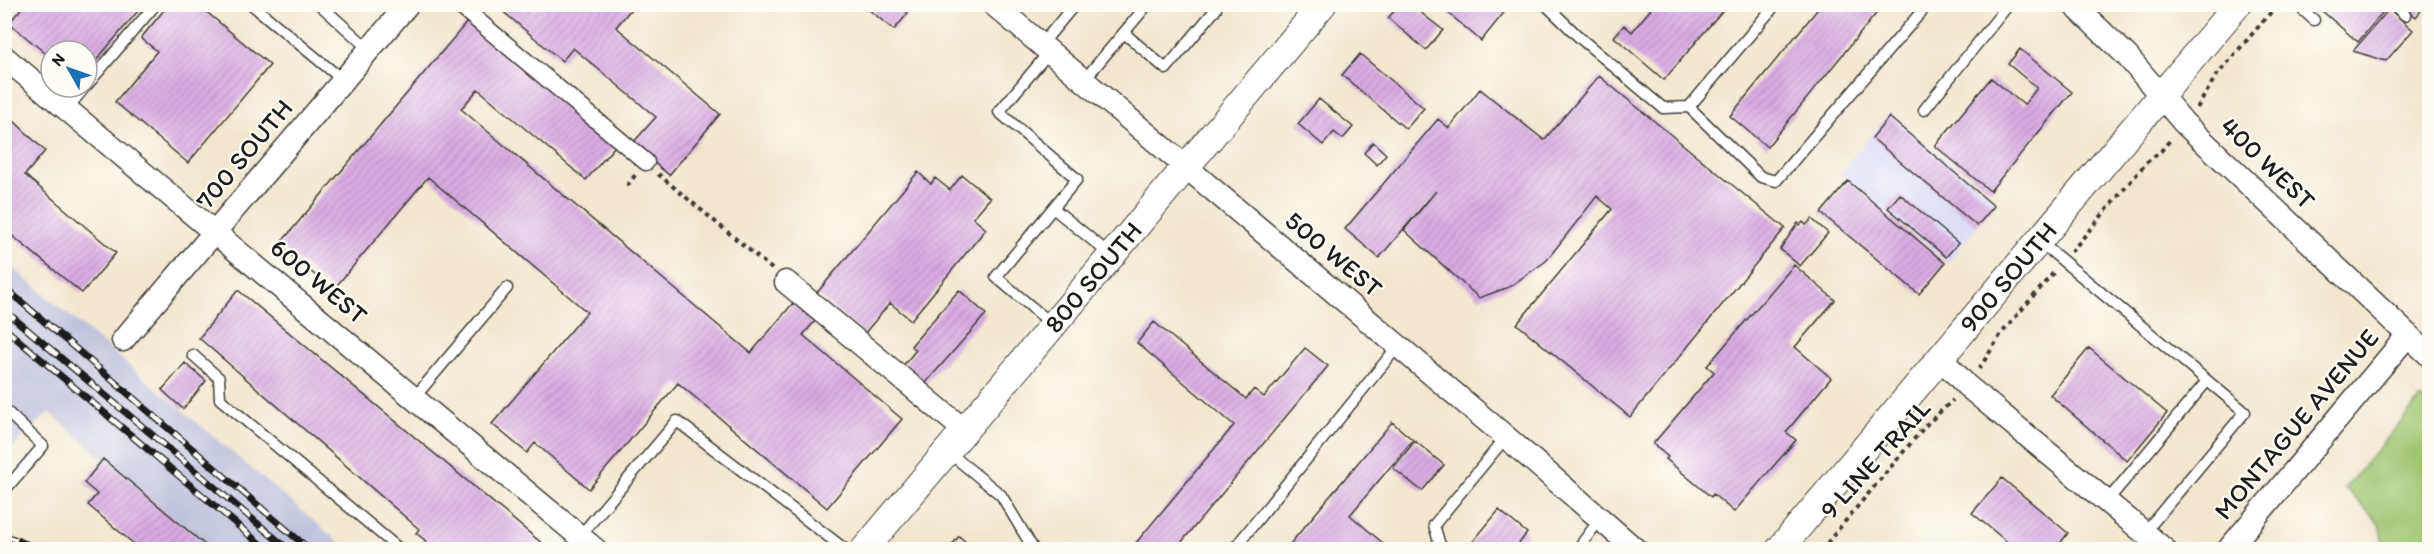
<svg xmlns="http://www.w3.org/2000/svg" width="2434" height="554" viewBox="0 0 2434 554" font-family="Itim,sans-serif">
	<defs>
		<pattern id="building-hatch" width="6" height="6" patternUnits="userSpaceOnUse" patternTransform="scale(1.5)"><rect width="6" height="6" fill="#daabe3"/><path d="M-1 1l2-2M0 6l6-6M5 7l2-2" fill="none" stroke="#ba93c2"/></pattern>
	</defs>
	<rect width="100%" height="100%" fill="#fdfcf7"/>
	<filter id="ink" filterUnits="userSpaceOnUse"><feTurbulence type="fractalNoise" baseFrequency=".0167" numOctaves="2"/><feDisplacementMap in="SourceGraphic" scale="12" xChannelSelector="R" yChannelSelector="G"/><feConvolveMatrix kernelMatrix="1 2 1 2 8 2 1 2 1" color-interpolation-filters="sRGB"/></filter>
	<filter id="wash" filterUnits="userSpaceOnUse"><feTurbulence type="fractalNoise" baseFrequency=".008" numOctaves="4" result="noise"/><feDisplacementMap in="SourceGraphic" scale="24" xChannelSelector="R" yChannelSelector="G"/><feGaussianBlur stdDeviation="1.35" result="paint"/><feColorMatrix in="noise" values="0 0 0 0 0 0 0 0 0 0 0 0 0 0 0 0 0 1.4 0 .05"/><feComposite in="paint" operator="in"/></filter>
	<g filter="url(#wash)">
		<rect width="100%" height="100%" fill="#f2e7ce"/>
		<path fill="#d7d7f8" d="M1889 113 1997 202 1948 262 1840 173Z"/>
		<path fill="#bfc2dd" d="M5 261 347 549H210L49 412 5 455Z"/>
		<path fill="#9fc46e" stroke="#5e7045" stroke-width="1.5" d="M2421 398 2429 404V549H2384L2379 523 2345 488Z"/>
		<g id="blocks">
			<path fill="url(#building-hatch)" d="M25 4H144L87 71V51H51V58L9 23Z
				M169 4H197L270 65 188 163 115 102 157 51 141 38Z
				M494 4H628L632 8 616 27 720 114 669 175 632 144 656 117 573 48 562 61Z
				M870 4H898L908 13 894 30 867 8Z
				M1438 4H1511L1481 41Z
				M1655 4H1728L1664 80 1614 37 1624 25 1632 32Z
				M1822 4H1884L1767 147 1730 116Z
				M2314 4H2384L2387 7 2358 42Z
				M2401 4H2426L2416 17Z
				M1400 5H1411L1443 30 1426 50 1388 18Z
				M2389 9 2413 30 2386 61 2353 51Z
				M467 22 615 146 586 180 478 89 461 109 751 353 793 303 815 321 803 335 902 419 827 508 678 383 589 489 535 443 527 453 492 424 587 312 428 177 333 290 279 245Z
				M2020 49 2072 92 1990 191 1935 146 1991 78 2024 105 2037 88 2008 64Z
				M1360 54 1424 108 1406 129 1342 75Z
				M1599 76 1785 228 1630 417 1517 324 1612 209 1597 196 1546 261 1509 287 1479 298 1404 230 1436 191 1379 258 1345 229 1438 119 1449 128 1480 89 1544 140Z
				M1319 99 1353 127 1343 139 1334 132 1323 145 1298 124Z
				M1889 117 1994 206 1977 226 1872 138Z
				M12 119 45 151 25 175 116 253 82 293 4 229V128Z
				M1373 142 1386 154 1377 165 1364 153Z
				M918 172 931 184 935 178 950 190 962 175 990 198 973 218 986 229 911 320 890 303 864 334 816 294Z
				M1848 181 1945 263 1919 294 1821 213Z
				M1900 194 1958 243 1946 257 1888 208Z
				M1812 219 1828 233 1800 266 1780 249 1798 223 1800 225 1803 222 1806 225Z
				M1794 265 1835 300 1795 347 1831 378 1786 432 1796 440 1734 512 1713 494 1711 497 1666 459 1668 457 1653 444 1714 372 1707 366Z
				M238 290 550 550H418L426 541 416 533 419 529 199 338Z
				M959 290 986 314 922 387 901 368 916 350 911 346Z
				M1154 322 1246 399 1254 389 1264 397 1305 348 1328 366 1175 550H1130L1234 425 1137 343Z
				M2089 348 2167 413 2127 461 2050 395Z
				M185 363 206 381 183 409 162 390Z
				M1392 422 1413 440 1350 515 1391 550H1285Z
				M1415 441 1444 465 1422 491 1393 468Z
				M103 459 211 550H141L88 505 97 494 84 483Z
				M2002 478 2068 533 2055 550H2017L1972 513Z
				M1499 510 1527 533 1514 550H1466Z
				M959 536 975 550H948Z"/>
		</g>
	</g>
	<g filter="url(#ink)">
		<use href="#blocks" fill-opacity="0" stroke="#3c3a37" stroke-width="1.5"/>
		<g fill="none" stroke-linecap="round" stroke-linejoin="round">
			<defs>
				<path id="service" d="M251 4 344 81
					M319 4 370 50
					M1545 4 1580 38 1663 108 1689 107 1776 4
					M2296 4 2314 20
					M2393 4 2405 15
					M1124 33 1166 69 1216 9
					M1041 45 1075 4
					M1049 52 999 112 1077 179 1053 208
					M1084 80 1148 4
					M87 85 156 4
					M1689 107 1761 177 1776 181 1928 4
					M67 109 85 87
					M1924 110 2009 4
					M2039 241 2245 412 2145 532
					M1053 325 996 277 1053 208 1112 256
					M193 355 219 378 220 399 398 548 397 550
					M414 398 507 288
					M4 409 43 446 4 491
					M947 451 1001 495 1034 550
					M2108 500 2207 381
					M580 536 677 421 846 550
					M1233 550 1398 346
					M1446 550 1440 545 1434 525 1506 437
					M1577 550 1600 519"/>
				<path id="pedestrian" d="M458 4 646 162"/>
				<path id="minor" d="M993 4 1506 437 1636 550
					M2073 4 2127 56 2184 123 2430 356
					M4 57 596 550
					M786 282 964 430
					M123 340 408 4
					M1940 357 1966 385 2165 550
					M2228 550 2408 335"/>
				<path id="tertiary" d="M864 550 1323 4
					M1779 550 2238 4"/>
			</defs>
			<use href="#service" stroke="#3c3a37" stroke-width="13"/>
			<use href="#pedestrian" stroke="#3c3a37" stroke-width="19"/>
			<use href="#minor" stroke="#3c3a37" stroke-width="25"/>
			<use href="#tertiary" stroke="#3c3a37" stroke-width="29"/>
			<path stroke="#3c3a37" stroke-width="4" stroke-dasharray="4.5 4.5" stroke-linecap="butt" d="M2197 108 2216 76 2278 4
				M658 174 772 269
				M627 186 636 174
				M2071 252 2147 162 2161 151 2171 139
				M1979 369 2001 334 2055 271
				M1821 550 1926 425 1953 400"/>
			<use href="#service" stroke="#fff" stroke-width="10"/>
			<use href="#pedestrian" stroke="#fff" stroke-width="16"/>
			<use href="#minor" stroke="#fff" stroke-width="22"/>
			<use href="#tertiary" stroke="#fff" stroke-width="27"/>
			<defs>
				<path id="rail" d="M4 287 310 550
					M4 310 289 550
					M4 328 267 550
					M4 535 41 550"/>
			</defs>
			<use href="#rail" stroke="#1c1c1c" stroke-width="7"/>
			<use href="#rail" stroke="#fdfcf7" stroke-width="4.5" stroke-dasharray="14" stroke-linecap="butt"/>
		</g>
	</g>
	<g text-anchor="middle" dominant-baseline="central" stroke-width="4.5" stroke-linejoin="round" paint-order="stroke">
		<g font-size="26" fill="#1c1c1c" stroke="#fdfcf7">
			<text transform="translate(244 154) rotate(-50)">700 SOUTH</text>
			<text transform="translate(2268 163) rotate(44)">400 WEST</text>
			<text transform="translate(1334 254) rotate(40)">500 WEST</text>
			<text transform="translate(1093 277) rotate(-50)">800 SOUTH</text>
			<text transform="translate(2008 277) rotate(-50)">900 SOUTH</text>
			<text transform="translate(319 281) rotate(40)">600 WEST</text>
			<text transform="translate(2296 424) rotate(-50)">MONTAGUE AVENUE</text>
			<text transform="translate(1875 459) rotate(-48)">9 LINE TRAIL</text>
		</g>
	</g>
	<rect width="2434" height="554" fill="none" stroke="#fdfcf7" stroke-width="24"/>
	<g transform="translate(69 69) rotate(310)"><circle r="28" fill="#fdfcf7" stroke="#a3a29f" stroke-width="1.5"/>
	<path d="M0-4.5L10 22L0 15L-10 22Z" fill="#1f6fb2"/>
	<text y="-9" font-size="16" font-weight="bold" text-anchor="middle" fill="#1c1c1c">N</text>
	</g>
</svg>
